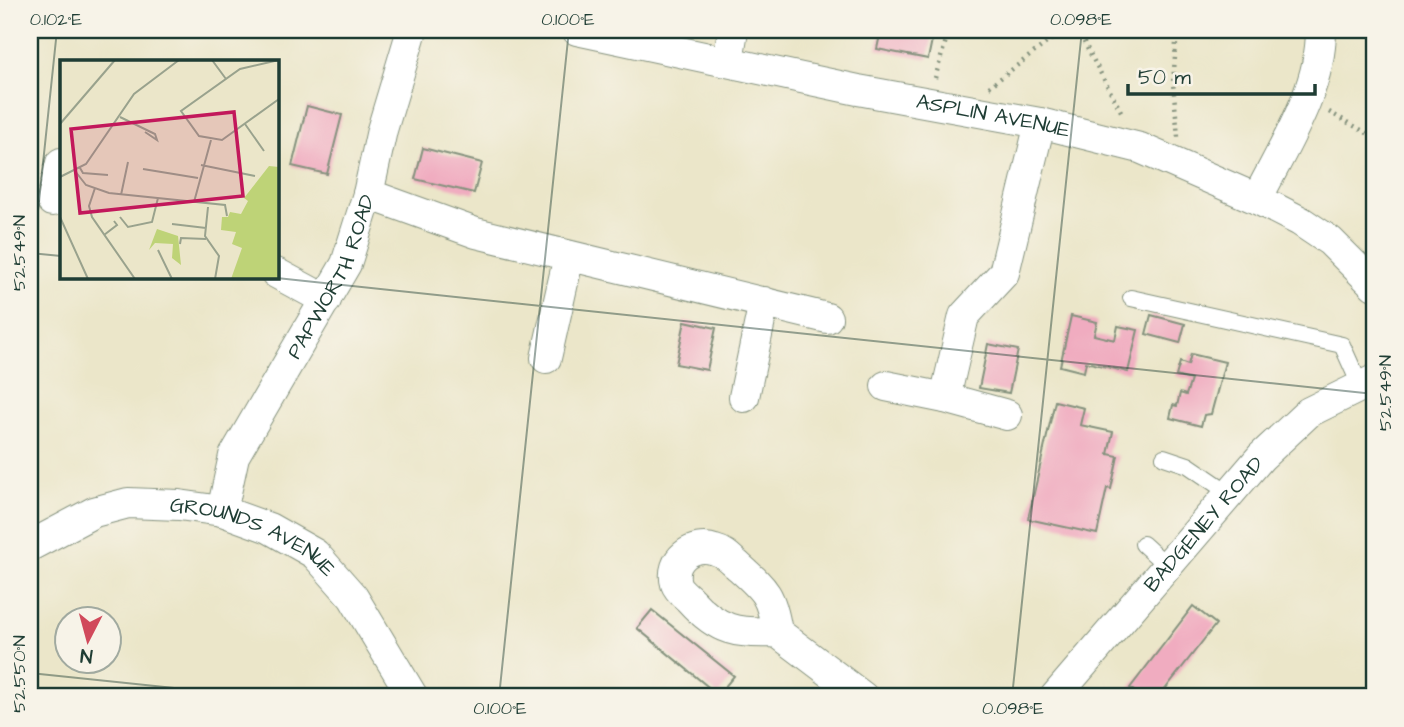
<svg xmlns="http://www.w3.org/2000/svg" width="1404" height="727" viewBox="0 0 1404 727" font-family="'Architects Daughter',sans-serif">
	<rect width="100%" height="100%" fill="#f7f3e8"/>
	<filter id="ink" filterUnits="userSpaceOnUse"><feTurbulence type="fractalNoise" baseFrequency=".0143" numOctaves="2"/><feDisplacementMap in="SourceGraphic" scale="14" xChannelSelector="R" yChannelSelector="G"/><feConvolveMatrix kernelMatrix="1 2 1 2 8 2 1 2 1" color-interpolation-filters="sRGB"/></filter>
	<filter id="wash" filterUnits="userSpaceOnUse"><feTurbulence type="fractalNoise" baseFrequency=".00686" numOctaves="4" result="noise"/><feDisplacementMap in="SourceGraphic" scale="28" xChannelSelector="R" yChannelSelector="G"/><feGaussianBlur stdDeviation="1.57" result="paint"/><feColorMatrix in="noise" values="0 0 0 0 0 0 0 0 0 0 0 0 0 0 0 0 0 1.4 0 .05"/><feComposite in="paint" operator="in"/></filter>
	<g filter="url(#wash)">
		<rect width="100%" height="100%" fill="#ebe6c9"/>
		<g id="blocks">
			<path fill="#f0acc0" d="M881 30H907L933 35 928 59 877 49Z
				M307 106 342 115 327 174 292 166Z
				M423 148 482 163 474 193 415 179Z
				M1151 315 1185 324 1180 343 1146 334Z
				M1071 316 1097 322 1094 335 1115 340 1118 326 1138 330 1128 372 1086 362 1084 372 1060 366Z
				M685 321 716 328 707 370 676 364Z
				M988 344 1018 350 1009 393 979 388Z
				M1191 354 1225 362 1211 414 1204 415 1201 426 1170 418 1173 405 1177 406 1180 393 1186 395 1191 380 1176 376 1180 362 1188 365Z
				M1055 401 1084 408 1080 425 1113 432 1108 454 1118 456 1111 489 1107 488 1097 534 1028 519Z
				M1193 606 1216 624 1159 697H1142L1130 688Z
				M652 610 734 676 718 695 637 628Z"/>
		</g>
	</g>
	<g filter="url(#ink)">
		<use href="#blocks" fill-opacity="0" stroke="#85927e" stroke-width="2"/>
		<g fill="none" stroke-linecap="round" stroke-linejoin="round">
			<defs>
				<path id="service" d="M1131 298 1342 345 1360 385
					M1164 457 1188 465 1229 493
					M1143 544 1166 565"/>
				<g id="minor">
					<path id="s1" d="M577 30 858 90 1040 123 1140 148 1257 199 1300 221 1330 241 1374 285"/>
					<path d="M728 61 733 30"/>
					<path d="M368 194 476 233 827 318"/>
					<path d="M1257 199C1283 147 1321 90 1321 30"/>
					<path d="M52 201 61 163"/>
					<path d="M276 273 326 300"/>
					<path d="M546 358 569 256"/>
					<path d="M886 386 945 398 1007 415"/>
					<path d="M744 397 764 302"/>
					<path d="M945 398 964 316 1004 273 1040 123"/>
					<path id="s2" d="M222 511 234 456 346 264 368 194 382 130 412 30"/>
					<path id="s3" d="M30 546 94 512 128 503 179 505 222 511 269 528 315 554 353 597 413 697"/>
					<path d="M777 632C771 594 765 590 737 565 730 559 724 552 715 550 693 542 669 560 676 584 678 590 686 596 690 600 718 631 737 634 777 632L863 697"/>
					<path id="s4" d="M1055 697 1261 457 1309 412 1374 380"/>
				</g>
			</defs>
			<use href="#service" stroke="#85927e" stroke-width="18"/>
			<use href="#minor" stroke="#85927e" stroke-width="32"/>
			<path stroke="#85927e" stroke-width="4.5" stroke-dasharray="2 5" stroke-linecap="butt" d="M1177 30 1173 83 1178 137
				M935 78 949 30
				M989 87 1062 31 1079 33 1123 115
				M1329 112 1374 137"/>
			<use href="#service" stroke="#fff" stroke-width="16"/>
			<use href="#minor" stroke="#fff" stroke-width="30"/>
		</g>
	</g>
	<path fill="none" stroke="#1f3d34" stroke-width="2" stroke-opacity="0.45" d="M30 253 61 256M258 276 1374 394M30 287 57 30M30 673 261 697M499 697 569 30M1012 697 1082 30"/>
	<g text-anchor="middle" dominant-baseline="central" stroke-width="7" stroke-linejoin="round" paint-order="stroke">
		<g font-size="21" fill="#1f3d34" stroke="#f7f3e8">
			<text stroke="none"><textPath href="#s1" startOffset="425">ASPLIN AVENUE</textPath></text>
			<text stroke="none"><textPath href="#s2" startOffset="261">PAPWORTH ROAD</textPath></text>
			<text stroke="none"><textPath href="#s4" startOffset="228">BADGENEY ROAD</textPath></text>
			<text stroke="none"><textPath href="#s3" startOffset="240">GROUNDS AVENUE</textPath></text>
		</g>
	</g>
	<g transform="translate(60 60)">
		<rect width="219" height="219" fill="#ebe6c9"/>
		<path d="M209 106 219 107V219H171L182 188 172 184 176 172 161 170 162 157H168L170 152 181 154 188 141 184 138ZM97 169 118 176 121 205 112 198 113 184 95 183 89 190Z" fill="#bed377"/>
		<path fill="none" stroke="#99a28d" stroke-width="2" d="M152 0 166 19M219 0 180 9 121 51 139 76 162 80 219 39M60 57 95 74 97 80 85 72M0 64 55 0M185 64 204 91M141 105 195 116M20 108 23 113 48 115M83 109 138 118M15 111 26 125 49 133 165 145 167 156M0 117 26 104 74 34 119 0M35 128 29 146 32 157 75 219M61 135 68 102M134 142 151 80M148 147 145 176 159 196 155 219M0 157 28 219M60 157 68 167 92 162 98 138M112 164 146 168M44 175 57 165 54 161M120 184 121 178 146 179M98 190 112 219"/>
		<path fill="#c2185b" fill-opacity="0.15" stroke="#c2185b" stroke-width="3.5" d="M174 52 183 136 20 153 11 69Z"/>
		<rect width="219" height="219" fill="none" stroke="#1f3d34" stroke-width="3.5"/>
	</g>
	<rect width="1404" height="727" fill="none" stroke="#f7f3e8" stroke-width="77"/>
	<g transform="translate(88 640) rotate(186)"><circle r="33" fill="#f7f3e8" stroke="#a1aaa0" stroke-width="2"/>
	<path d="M0-5L12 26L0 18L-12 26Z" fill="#d1495b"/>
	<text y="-10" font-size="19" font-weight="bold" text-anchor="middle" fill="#1f3d34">N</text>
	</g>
	<path d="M1128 84v10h187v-10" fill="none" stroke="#1f3d34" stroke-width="3.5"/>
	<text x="1138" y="84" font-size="21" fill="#1f3d34" stroke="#f7f3e8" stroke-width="5" paint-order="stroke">50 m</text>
	<rect x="38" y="38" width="1328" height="650" fill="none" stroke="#1f3d34" stroke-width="2.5"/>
	<g font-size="18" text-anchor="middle" fill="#1f3d34">
		<text x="56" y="25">0.102°E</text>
		<text x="568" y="25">0.100°E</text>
		<text x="1081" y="25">0.098°E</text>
		<text transform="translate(19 253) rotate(-90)" y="6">52.549°N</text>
		<text transform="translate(1385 393) rotate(-90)" y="6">52.549°N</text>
		<text transform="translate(19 674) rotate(-90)" y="6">52.550°N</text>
		<text x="500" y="714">0.100°E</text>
		<text x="1013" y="714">0.098°E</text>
	</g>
</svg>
